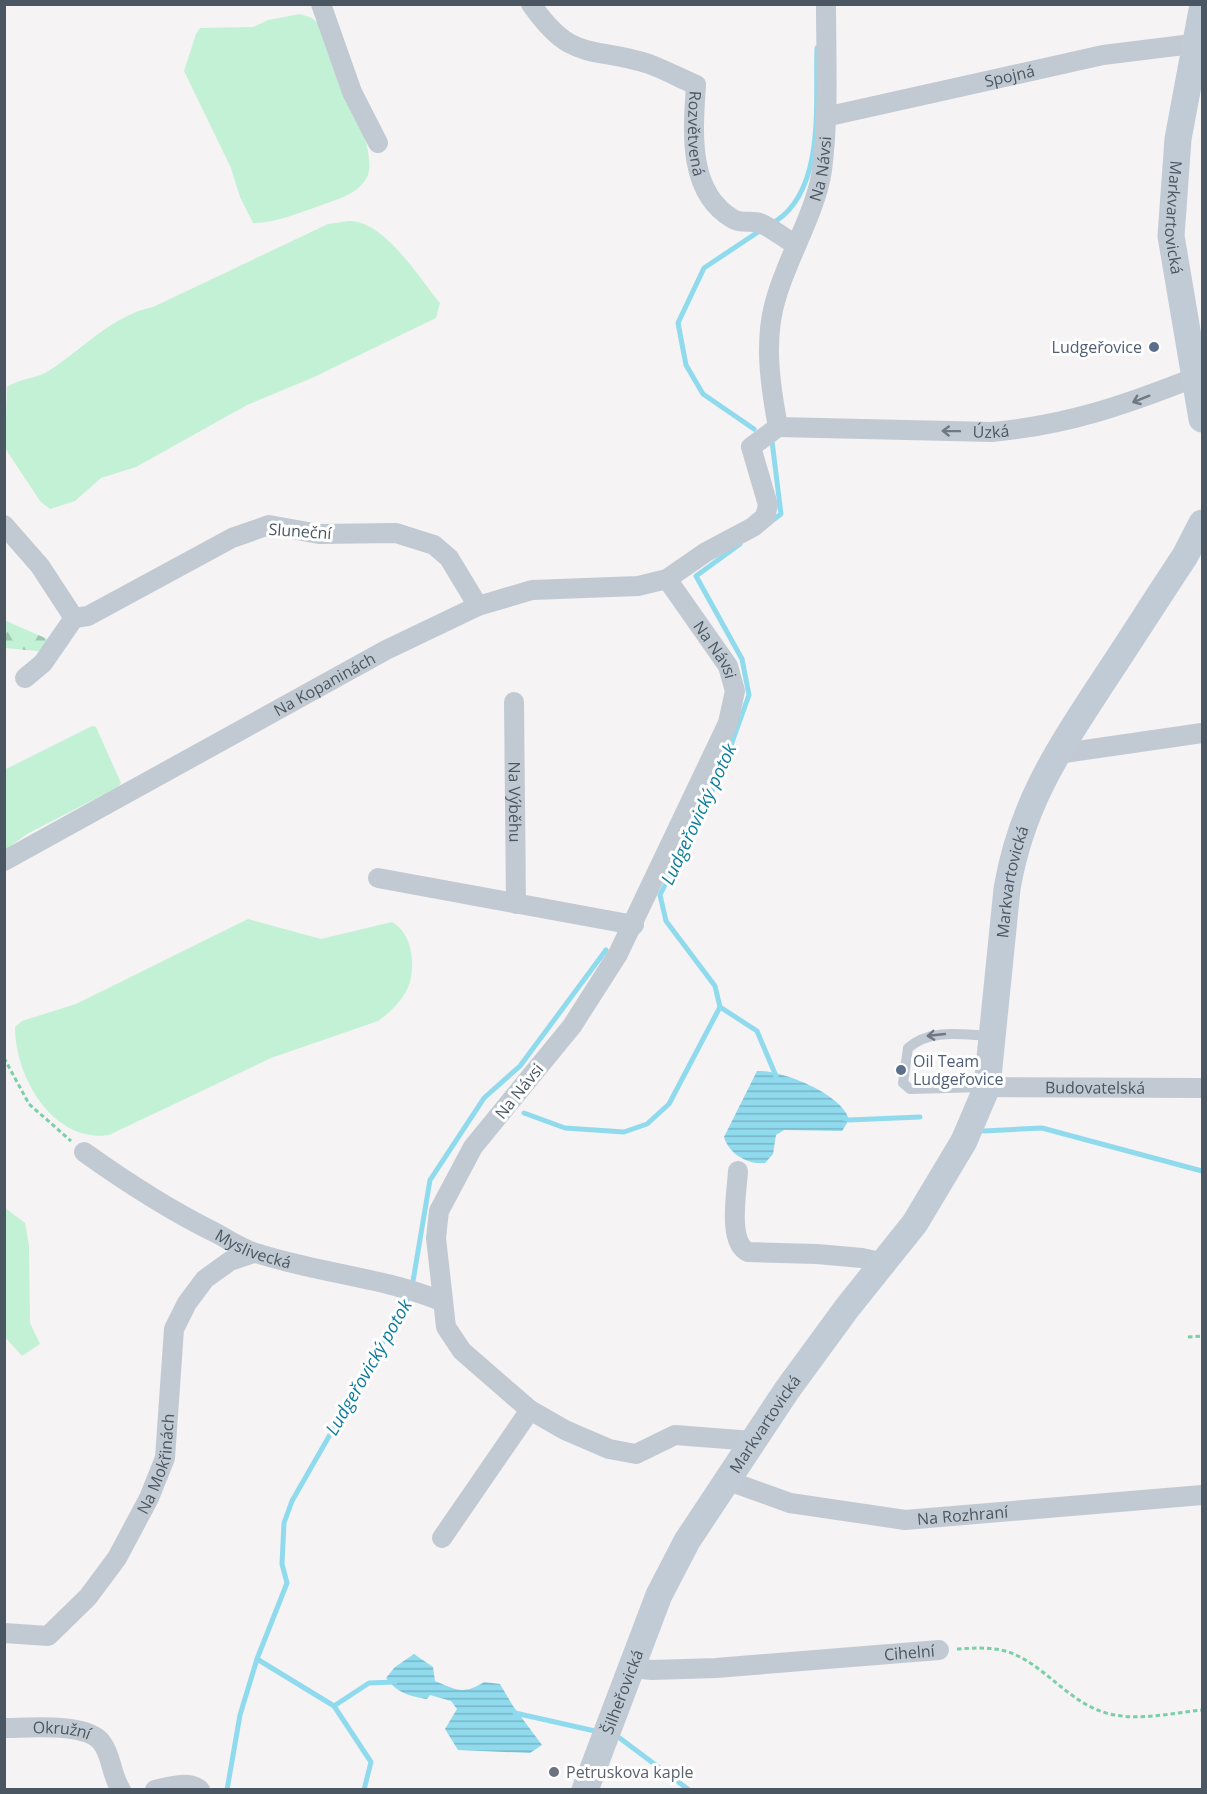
<svg xmlns="http://www.w3.org/2000/svg" width="1207" height="1794" viewBox="0 0 1207 1794" font-family="'Open Sans',sans-serif">
	<defs>
		<pattern id="forest-firs" width="22" height="20" patternUnits="userSpaceOnUse" patternTransform="scale(1.5)"><rect width="22" height="20" fill="#c3f1d5"/><path d="M5 1l3.5 6h-7zM16 11l3.5 6h-7z" fill="#a0c6b0"/></pattern>
		<pattern id="water-rules" width="6" height="5" patternUnits="userSpaceOnUse" patternTransform="scale(1.5)"><rect width="6" height="5" fill="#90daee"/><path d="M0 2.5h6" fill="none" stroke="#78b4c4"/></pattern>
	</defs>
	<rect width="100%" height="100%" fill="#f5f3f3"/>
	<path fill="#c3f1d5" d="M300 14 312 18 320 25C332 53 383 155 366 179 356 195 335 200 319 206 299 213 275 223 253 223L240 197 231 168 184 71 196 34 200 28 253 27 268 20Z
		M349 221C385 221 418 277 440 303L436 318 312 378 247 405 136 467 101 478 75 501 50 509 40 501 5 448 7 387C20 378 37 379 50 370 84 348 113 315 153 307L328 224Z
		M92 726 96 727 121 783 118 787 27 834 5 850 4 770Z
		M248 919 321 939 392 922C412 933 416 964 409 985 403 1000 391 1012 378 1021L271 1058 109 1135C53 1143 15 1077 15 1027L22 1021 76 1004Z
		M5 1208 25 1223 29 1246 30 1323 40 1344 22 1356 5 1337Z"/>
	<path fill="url(#forest-firs)" d="M4 620 52 641 48 652 5 648Z"/>
	<path fill="url(#water-rules)" d="M757 1071C781 1070 843 1094 849 1120L842 1131 784 1130 776 1135 773 1154 765 1163C748 1165 729 1154 724 1137Z
		M414 1654 433 1667 435 1681C456 1690 464 1695 484 1682L500 1684 513 1706 542 1745 530 1753 458 1750 445 1729 457 1709 451 1701 430 1695 427 1699C408 1696 398 1693 386 1678L395 1667Z"/>
	<g fill="none" stroke-linecap="round" stroke-linejoin="round">
		<path stroke="#90daee" stroke-width="5" d="M776 221C826 188 815 100 817 48
			M754 429 703 394 686 365 678 323 704 268 761 230
			M769 523 781 514 772 441
			M740 544 696 576 742 659 749 695 721 773 660 895 666 921 715 986 720 1007 757 1031 776 1076
			M524 1113 565 1128 624 1132 647 1124 669 1104 720 1007
			M843 1118 849 1120 920 1117
			M984 1131 1042 1128 1202 1171
			M257 1659 334 1706 369 1683 395 1682
			M334 1706 371 1762 364 1790
			M515 1713 595 1731
			M617 1736 689 1790
			M227 1790 240 1715 257 1659 287 1583 282 1564 284 1523 292 1501 411 1293 430 1180 484 1098 520 1066 606 950"/>
		<path stroke="#7ad0a6" stroke-width="3" stroke-dasharray="4.5 3" stroke-linecap="butt" d="M4 1058 29 1104 71 1141
			M1188 1337 1202 1336
			M957 1649C977 1648 997 1646 1016 1655 1050 1671 1072 1705 1110 1714 1139 1721 1173 1713 1202 1710"/>
		<path stroke="#c1cad2" stroke-width="10" d="M985 1087 910 1089 903 1083 908 1048C931 1028 962 1035 991 1036"/>
		<g stroke="#c1cad2" stroke-width="20">
			<path d="M321 4 352 92 378 143"/>
			<path id="s1" d="M531 4C573 64 590 45 649 64 665 70 680 78 696 85 693 131 687 192 733 219 741 224 752 220 760 223 772 228 784 238 796 245"/>
			<path id="s2" d="M825 117 1103 55 1184 45 1195 51"/>
			<path id="s3" d="M778 427 992 432C1068 425 1125 405 1196 377"/>
			<path d="M4 525 40 566 74 618"/>
			<path id="s4" d="M667 579 728 666 735 691 728 723 618 954 572 1026 473 1147 439 1211 436 1238 446 1327 462 1351 530 1410 565 1430 609 1449 636 1454 675 1435 753 1441"/>
			<path d="M25 678 43 663 74 618 88 616 232 538 269 525 319 534 396 533 434 545 449 558 478 606"/>
			<path id="s5" d="M514 702 516 904"/>
			<path d="M1057 754 1202 733"/>
			<path id="s6" d="M4 861 386 650 478 606 532 590 638 586 667 579 706 552 753 527 765 517 768 505 751 447 778 427C770 384 763 338 777 295 789 255 816 211 822 170 829 116 826 59 826 4"/>
			<path d="M378 878 634 925"/>
			<path id="s7" d="M987 1087 1202 1088"/>
			<path id="s8" d="M84 1152C126 1182 169 1210 216 1233 229 1240 242 1249 256 1253 317 1273 382 1277 441 1301"/>
			<path d="M738 1171C737 1192 727 1242 748 1252L817 1254 862 1258 885 1263"/>
			<path id="s9" d="M726 1480 790 1503 905 1520 1202 1495"/>
			<path d="M442 1538 530 1410"/>
			<path id="s10" d="M4 1633 48 1636 88 1597 117 1558 149 1498 165 1458 174 1329 187 1303 205 1279 230 1261 254 1253"/>
			<path id="s11" d="M630 1668 652 1670 716 1668 939 1650"/>
			<path id="s12" d="M4 1728C28 1728 88 1722 102 1743 112 1756 111 1775 121 1790"/>
			<path d="M155 1790C168 1787 189 1780 200 1790"/>
		</g>
		<g stroke="#c1cbd6" stroke-width="27">
			<path id="s13" d="M1202 10 1178 139 1171 236 1202 419"/>
			<path id="s14" d="M585 1790 659 1595 687 1541 787 1390 847 1308 915 1223 964 1141 987 1087 1007 889C1021 806 1057 752 1102 683 1130 641 1157 598 1185 556L1202 523"/>
		</g>
	</g>
	<defs><path id="oneway-shaft" d="M-6 0H5M1.5-3L5.5 0L1.5 3" fill="none" stroke-width="1.6" stroke-linecap="round" stroke-linejoin="round" transform="scale(1.5)"/></defs>
	<g stroke="#6e7983">
		<use href="#oneway-shaft" transform="translate(1141 399) rotate(158)"/>
		<use href="#oneway-shaft" transform="translate(951 431) rotate(-179)"/>
		<use href="#oneway-shaft" transform="translate(936 1035) rotate(174)"/>
	</g>
	<g fill="#5c6f8a" stroke="#fff" stroke-width="2">
		<circle cx="1154" cy="347" r="6"/>
		<circle cx="901" cy="1070" r="6"/>
	</g>
	<circle fill="#6b7280" stroke="#fff" stroke-width="2" cx="554" cy="1772" r="6"/>
	<g text-anchor="middle" dominant-baseline="central" stroke-width="6" stroke-linejoin="round" paint-order="stroke">
		<g font-size="16" fill="#4a5661" stroke="#fff">
			<text stroke="none"><textPath href="#s2" startOffset="189">Spojná</textPath></text>
			<text stroke="none"><textPath href="#s1" startOffset="238">Rozvětvená</textPath></text>
			<text stroke="none"><textPath href="#s6" startOffset="1221">Na Návsi</textPath></text>
			<text stroke="none"><textPath href="#s13" startOffset="210">Markvartovická</textPath></text>
			<text stroke="none"><textPath href="#s3" startOffset="213">Úzká</textPath></text>
			<text transform="translate(300 531) rotate(4)">Sluneční</text>
			<text stroke="none"><textPath href="#s4" startOffset="86">Na Návsi</textPath></text>
			<text stroke="none"><textPath href="#s6" startOffset="366">Na Kopaninách</textPath></text>
			<text stroke="none"><textPath href="#s5" startOffset="100">Na Výběhu</textPath></text>
			<text stroke="none"><textPath href="#s14" startOffset="1022">Markvartovická</textPath></text>
			<text stroke="none"><textPath href="#s7" startOffset="108">Budovatelská</textPath></text>
			<text transform="translate(519 1091) rotate(-51)">Na Návsi</text>
			<text stroke="none"><textPath href="#s8" startOffset="196">Myslivecká</textPath></text>
			<text stroke="none"><textPath href="#s14" startOffset="410">Markvartovická</textPath></text>
			<text stroke="none"><textPath href="#s10" startOffset="252">Na Mokřinách</textPath></text>
			<text stroke="none"><textPath href="#s9" startOffset="242">Na Rozhraní</textPath></text>
			<text stroke="none"><textPath href="#s11" startOffset="280">Cihelní</textPath></text>
			<text stroke="none"><textPath href="#s14" startOffset="105">Šilheřovická</textPath></text>
			<text stroke="none"><textPath href="#s12" startOffset="58">Okružní</textPath></text>
		</g>
		<g font-size="16" fill="#4e5e75" stroke="#fff" text-anchor="end">
			<text x="1142" y="347">Ludgeřovice</text>
			<text x="913" y="1061" text-anchor="start">Oil Team<tspan x="913" dy="18">Ludgeřovice</tspan></text>
		</g>
		<g font-size="16" fill="#5b616d" stroke="#fff" text-anchor="start">
			<text x="566" y="1772">Petruskova kaple</text>
		</g>
		<g font-size="18" font-style="italic" fill="#0c7c9b" stroke="#fff">
			<text transform="translate(698 814) rotate(-65)">Ludgeřovický potok</text>
			<text transform="translate(368 1367) rotate(-60)">Ludgeřovický potok</text>
		</g>
	</g>
	<rect width="1207" height="1794" fill="none" stroke="#4a5661" stroke-width="12"/>
</svg>
